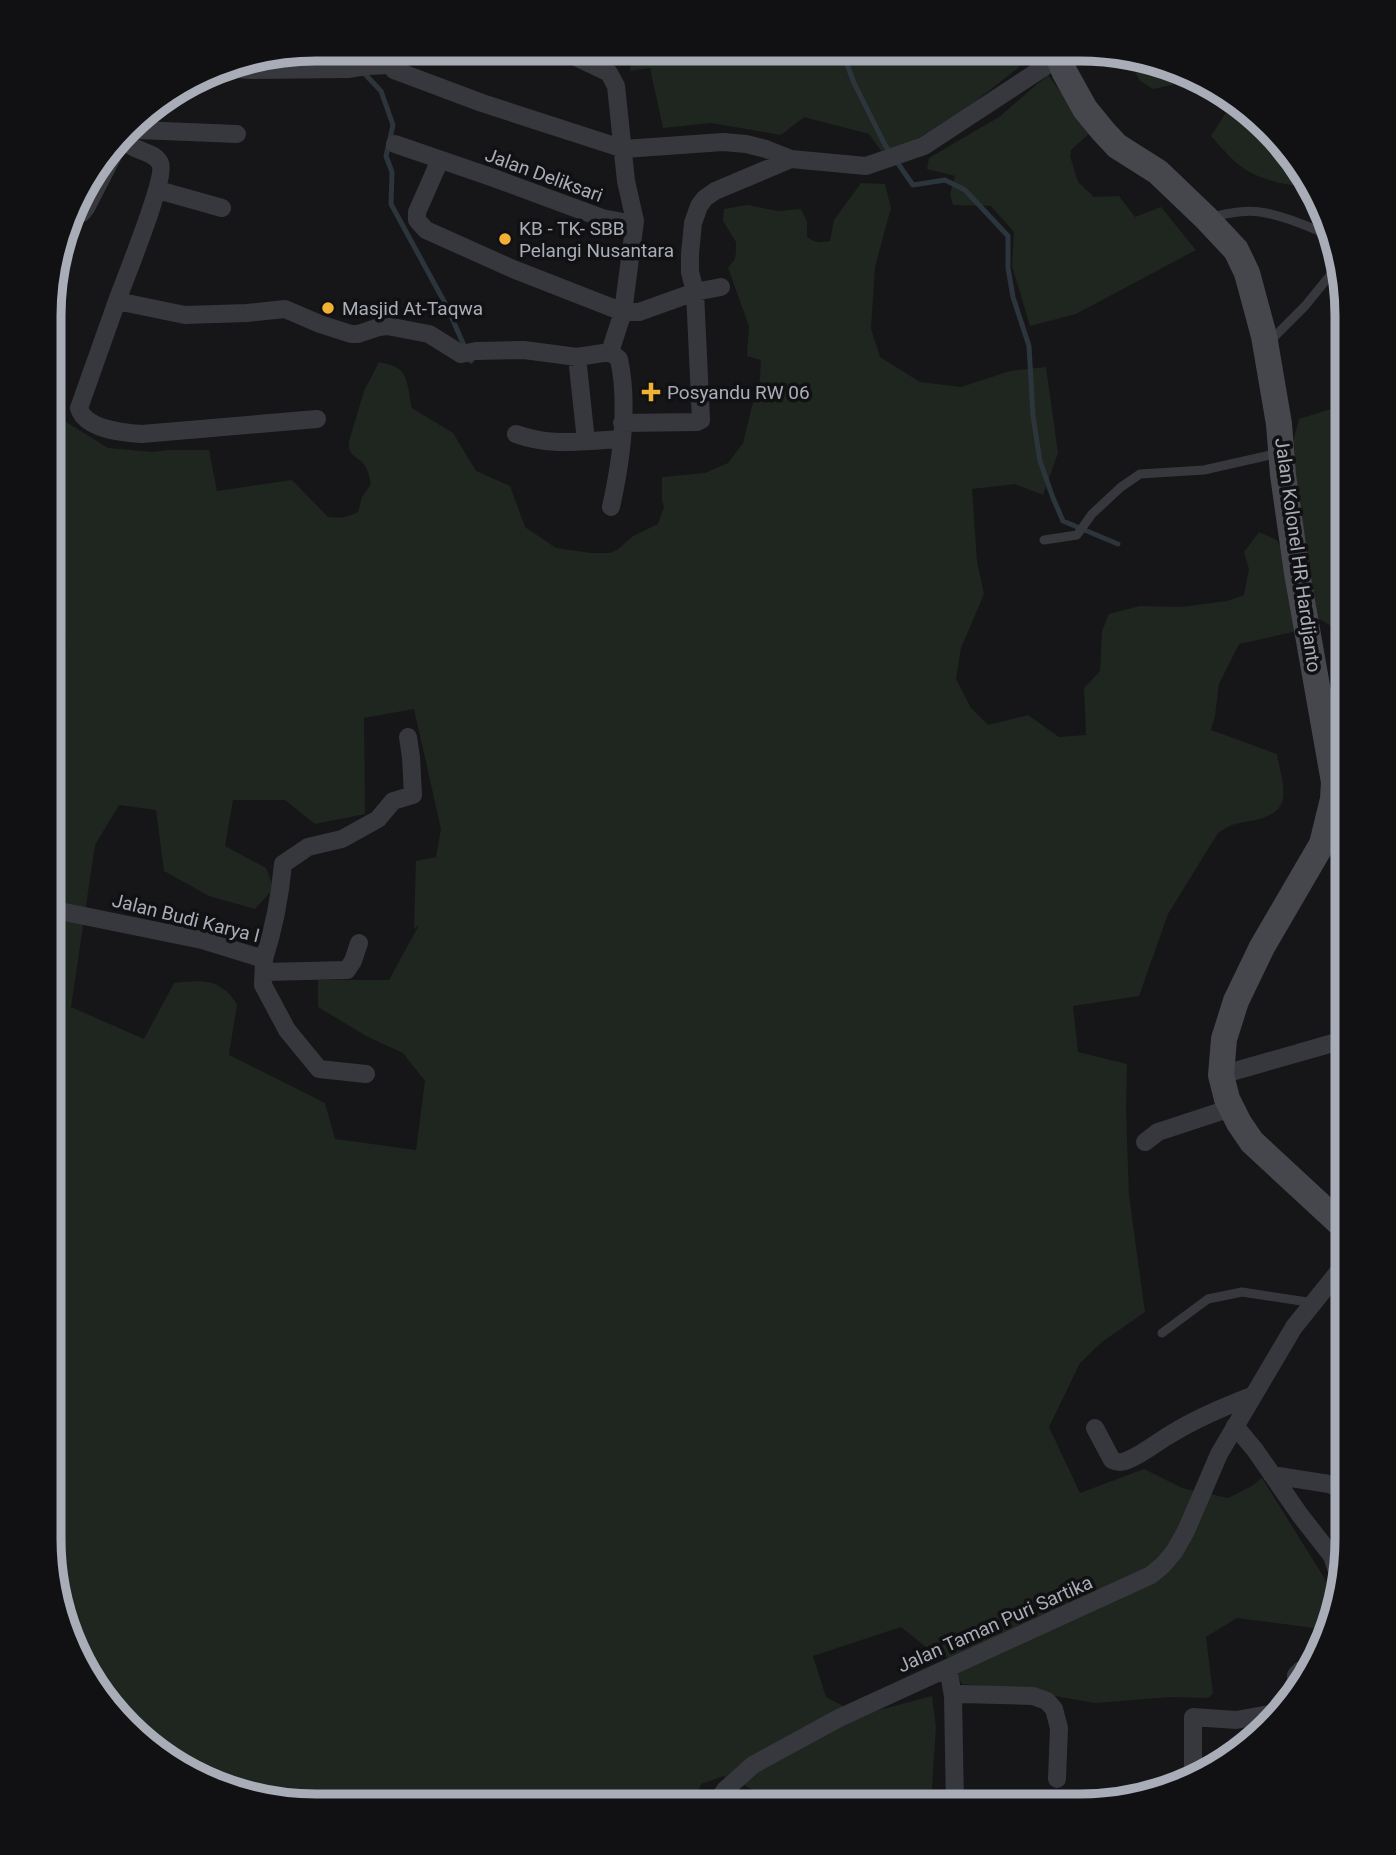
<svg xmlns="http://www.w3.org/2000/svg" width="1396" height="1855" viewBox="0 0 1396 1855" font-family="Roboto,sans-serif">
	<rect width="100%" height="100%" fill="#161618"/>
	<path fill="#1e261f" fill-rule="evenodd" d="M639 50 1026 51 1018 68 935 133 910 143 881 151 869 134 804 117 781 135 711 123 663 128 650 68 630 71 632 51Z
		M1125 54 1182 69 1199 79 1153 89 1140 81Z
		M1048 75 1091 132 1071 150 1070 156 1078 182 1094 197 1119 196 1135 217 1161 207 1196 250 1076 314 1030 326 1012 266 1014 232 991 206 953 205 950 194 955 176 927 169 929 158 999 117Z
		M1240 102 1242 104 1309 185C1289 188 1255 178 1239 165 1229 157 1220 146 1211 136L1225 114Z
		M861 183 885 184 891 208 875 267 871 329 880 357 920 382 961 387 1010 371 1046 367 1058 453 1043 495 1015 484 972 489 977 561 984 594 961 648 956 679 971 708 988 725 1028 715 1059 737 1086 735 1084 688 1100 671 1102 631 1109 614 1140 606 1180 607 1227 601 1244 595 1249 569 1244 552 1259 532 1277 540 1287 561 1310 566 1290 454 1299 419 1347 404V636L1320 619 1302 630 1239 644 1219 684 1215 716 1211 730 1277 754C1279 768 1285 784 1283 798 1280 820 1249 820 1232 825 1227 827 1223 830 1218 833L1168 914 1139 996 1073 1006 1078 1052 1127 1064 1126 1109 1129 1196 1145 1312 1102 1342 1080 1363 1049 1427 1080 1493 1144 1469 1182 1488 1228 1498 1252 1486 1262 1478 1333 1592C1335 1606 1337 1617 1330 1630L1237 1618 1206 1637 1213 1694 1208 1698 1171 1697 1095 1703 1014 1689 962 1684 945 1654 931 1651 901 1627 813 1656 826 1697 860 1715 932 1696 936 1727 931 1802 918 1806 779 1805 742 1784 724 1776 701 1784 694 1805 302 1804 276 1790 256 1794 167 1761 116 1715 77 1657 49 1539 51 661H55C70 643 68 638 53 620H51V392L66 422 108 448 153 452 169 450H209L217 491 292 480 328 517C339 519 348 517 358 512L362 497 371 484C370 479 368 470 365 466 357 454 348 459 349 441L364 391 379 362C386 364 395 365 400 370 409 378 409 397 412 408L453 433 476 471 510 486 525 527 556 548 591 553H609L617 550 633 536 658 524 664 507 662 500V477L705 473 728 463 743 443 752 406 759 394 761 360 747 356 749 326 728 268 735 259 736 251V242L723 221 724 209 747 205 778 211 801 209 807 222V237C815 243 820 243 830 241L834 220ZM414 709 441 829 436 857 416 861 414 929 419 925 389 980H318V1007L368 1037 403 1053 425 1081 416 1150 335 1139 325 1103 229 1055 237 1004C220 978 202 980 174 983L144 1039 71 1007 95 845 119 805 156 810 164 871 209 896 255 909 274 888 266 868 225 846 233 800H285L315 824 365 814 364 718Z"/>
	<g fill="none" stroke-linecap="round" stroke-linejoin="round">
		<path stroke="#2c353c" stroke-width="5" d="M347 49 348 55 355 62
			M842 51 854 83 885 145 913 185 945 180 965 190 1008 236V268L1013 297 1029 346 1033 416 1040 461 1053 498 1063 521 1118 544
			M361 70 381 91 393 125 386 156 392 172 391 204 446 305 471 361"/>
		<path stroke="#37383d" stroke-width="9" d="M1211 217C1229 213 1248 209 1266 213 1287 217 1308 226 1328 235
			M1269 342 1305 306 1336 268
			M1044 540 1077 535 1092 514 1121 487 1140 474 1204 470 1279 453
			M1162 1333 1208 1299 1242 1292 1314 1303"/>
		<path stroke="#37383d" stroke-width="18" d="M397 49C394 56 389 63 394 70L482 103 624 149 723 142 746 144 766 149 791 159 866 166 924 146 1058 58
			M561 50 609 73 616 86 626 181 635 221 623 312 610 352
			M222 68 252 70 348 69 366 66 391 65
			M124 135C127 153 152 148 160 163 167 177 124 281 117 301L185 315 247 313 285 309 320 324 351 334H358L379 327 387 326 429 334 461 354 476 351 524 350 577 357 610 352 619 359C629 405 621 462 611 507
			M124 135 139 130 237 134
			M395 144 491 177 602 218 623 222 635 221
			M440 160 417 212V220L426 230 513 269 623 312H639L695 292 721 287
			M158 190 222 208
			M74 214 82 213 86 208 124 134
			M117 301 79 408C85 429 123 433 142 434L317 419
			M577 357 586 441
			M622 423 697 422 701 420 695 292 690 272V254L693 223 699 206 705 198 715 191 791 159
			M516 434C551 447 585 441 621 439
			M1319 702 1347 698
			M50 909 202 940 264 959 263 985 287 1030 319 1069 366 1074
			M264 959C274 928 280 897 283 864L308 847 342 839 378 819 393 801 413 795 411 757 408 737
			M264 972 347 970 353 961 359 943
			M1221 1075 1347 1039
			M1145 1142 1158 1132 1231 1108
			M1235 1426 1255 1450 1300 1515 1332 1556 1341 1583
			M1095 1428 1112 1460C1118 1463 1122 1463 1128 1460 1143 1454 1157 1442 1171 1434 1197 1418 1223 1407 1252 1396
			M1272 1475 1329 1484 1341 1489 1346 1497
			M948 1668 953 1696 955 1806
			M1296 1694V1675L1301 1670 1312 1667
			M953 1696 962 1694 1033 1696 1047 1701 1054 1709 1059 1728 1057 1779
			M1193 1779V1717L1236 1720 1281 1712
			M715 1805 725 1790 753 1765 839 1718 1151 1575 1163 1565 1174 1552 1186 1531 1219 1454 1294 1327 1347 1261"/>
		<path stroke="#45474d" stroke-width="26" d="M1056 51 1065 73 1085 109 1103 131 1117 146 1158 172 1206 218 1236 250 1247 273 1264 336 1279 424 1283 475 1297 573 1331 765 1334 782 1333 799 1322 844 1262 947 1236 1001 1224 1039 1221 1075 1227 1099 1239 1123 1252 1142 1347 1230"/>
	</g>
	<g fill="#f2b134" stroke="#111113" stroke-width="2.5">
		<circle cx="505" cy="239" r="7"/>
		<circle cx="328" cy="308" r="7"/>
		<path d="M647.5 381.5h7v7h7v7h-7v7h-7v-7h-7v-7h7z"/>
	</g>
	<g text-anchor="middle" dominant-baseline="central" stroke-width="7" stroke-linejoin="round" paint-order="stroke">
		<g font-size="19" fill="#a8adb8" stroke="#111113">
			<text transform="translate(544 175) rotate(20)">Jalan Deliksari</text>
			<text transform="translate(1298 555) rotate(82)">Jalan Kolonel HR Hardijanto</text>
			<text transform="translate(186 918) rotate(14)">Jalan Budi Karya I</text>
			<text transform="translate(995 1624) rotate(-24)">Jalan Taman Puri Sartika</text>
		</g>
		<g font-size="19" fill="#a8adb8" stroke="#111113" text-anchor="start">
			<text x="519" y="228">KB - TK- SBB<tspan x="519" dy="22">Pelangi Nusantara</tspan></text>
			<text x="342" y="308">Masjid At-Taqwa</text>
			<text x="667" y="392">Posyandu RW 06</text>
		</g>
	</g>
	<path d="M0 0H1396V1855H0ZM316 61H1080A255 255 0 0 1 1335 316V1539A255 255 0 0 1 1080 1794H316A255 255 0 0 1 61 1539V316A255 255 0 0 1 316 61Z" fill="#111113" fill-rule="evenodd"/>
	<path fill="none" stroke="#a8adb8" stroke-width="9" d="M316 61H1080A255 255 0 0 1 1335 316V1539A255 255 0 0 1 1080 1794H316A255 255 0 0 1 61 1539V316A255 255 0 0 1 316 61Z"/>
</svg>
